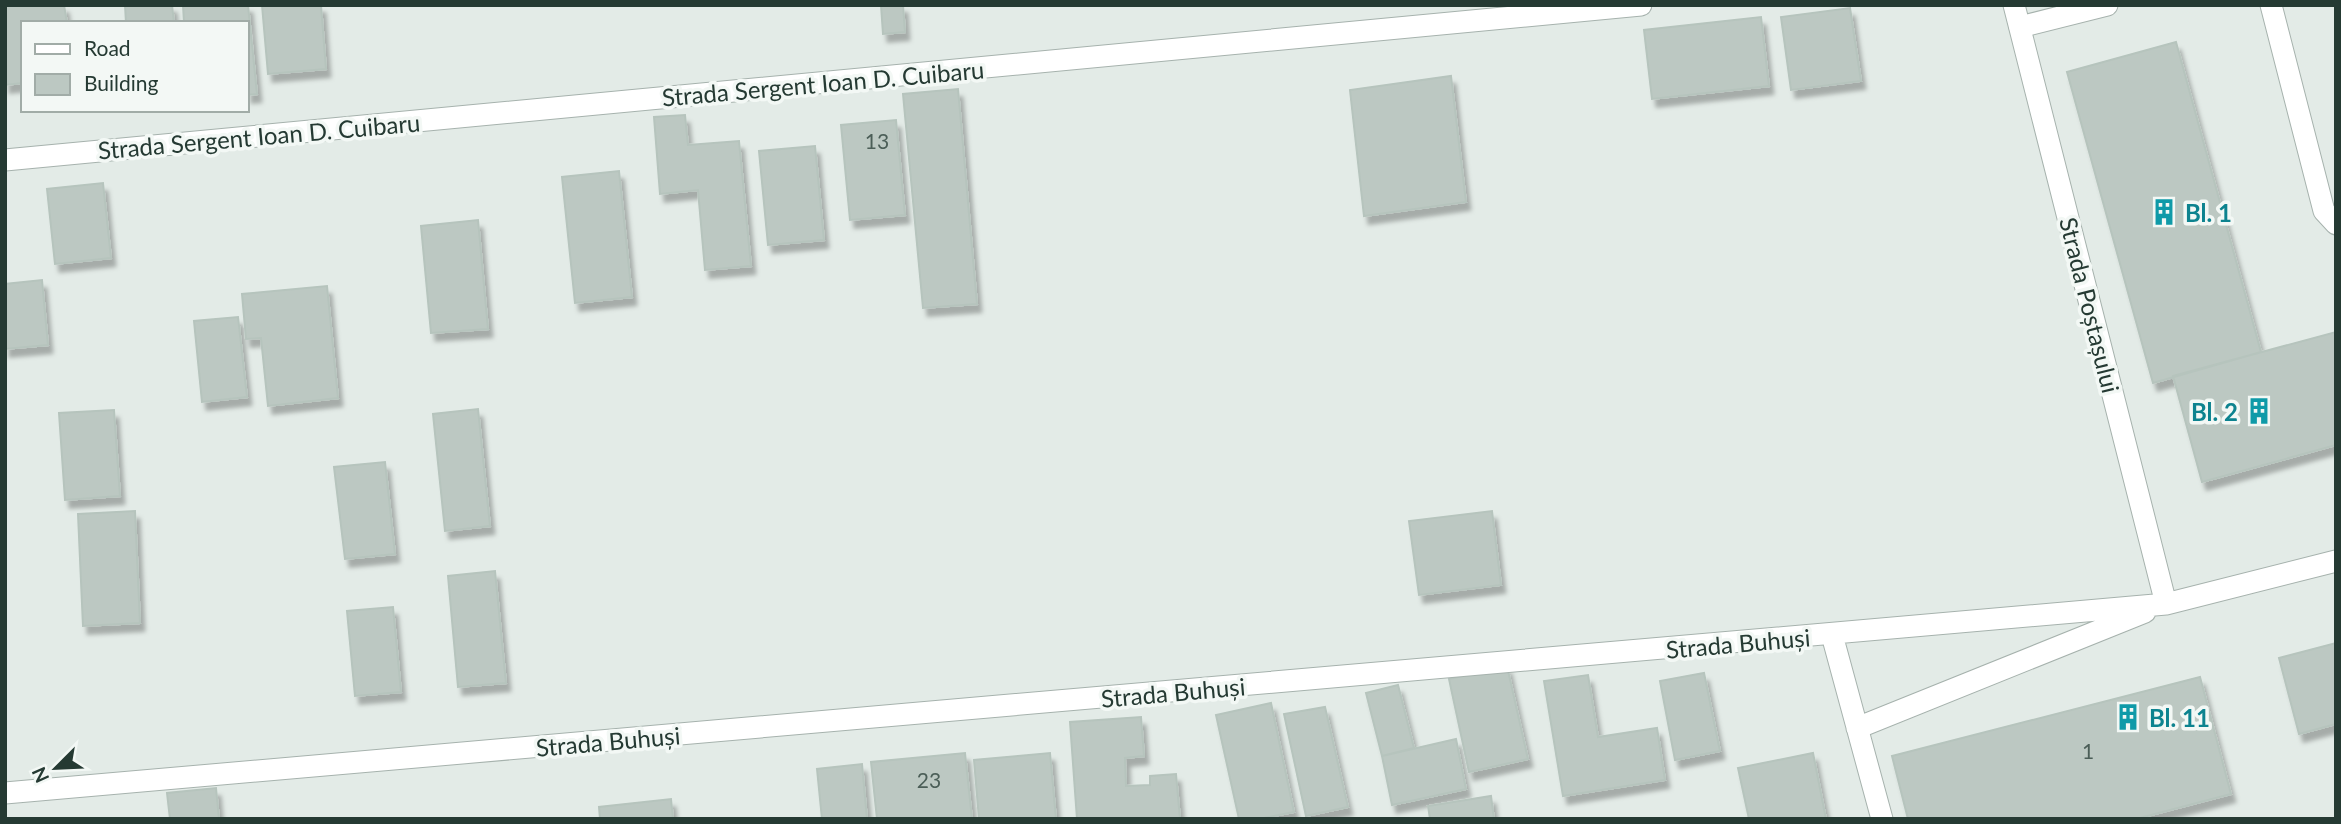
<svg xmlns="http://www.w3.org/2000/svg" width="2341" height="824" viewBox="0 0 2341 824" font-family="Lato,sans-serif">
	<defs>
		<filter id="shadow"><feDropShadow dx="4.5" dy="8" stdDeviation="2" flood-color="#0004"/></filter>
	</defs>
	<rect width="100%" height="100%" fill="#e3ebe7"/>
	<path fill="#bcc8c2" stroke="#b6c4bd" stroke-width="2" filter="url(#shadow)" d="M5 5H64L67 23H23V83L5 85Z
		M125 5H172L174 23H126Z
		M183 5H248L257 94 247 95V23H184Z
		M262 5H321L326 69 268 74Z
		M881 5H903L905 32 883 34Z
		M1850 8 1861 81 1791 90 1781 17Z
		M1761 17 1769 86 1652 99 1644 30Z
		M2176 42 2261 352 2153 383 2067 72Z
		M1451 76 1466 202 1364 216 1350 90Z
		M958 89 977 304 923 308 903 94Z
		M685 115 688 145 739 141 751 266 705 270 698 190 660 194 654 117Z
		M896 120 905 215 850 220 841 125Z
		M815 146 824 240 768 245 759 151Z
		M619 171 632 297 575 303 562 177Z
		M103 183 111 258 55 264 47 189Z
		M478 220 488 329 431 333 421 226Z
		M42 280 48 345 5 349V284Z
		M327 286 338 398 268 406 261 338 246 339 242 294Z
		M238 317 247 397 202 402 194 321Z
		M2336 332V445L2202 482 2173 376Z
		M478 409 490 526 445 531 433 414Z
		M114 410 120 496 65 500 59 413Z
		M385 462 395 554 345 559 334 467Z
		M135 511 140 623 83 626 78 514Z
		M1492 511 1501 585 1419 595 1409 521Z
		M495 571 506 683 458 687 448 576Z
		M393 607 401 692 355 696 347 611Z
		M2336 643V724L2299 734 2279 658Z
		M1507 666 1528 759 1469 772 1449 679Z
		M1704 673 1720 751 1675 760 1660 681Z
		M1588 675 1598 737 1657 728 1665 780 1563 796 1544 681Z
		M2200 677 2231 794 2136 819H1908L1892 756Z
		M1398 685 1414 748 1382 756 1366 693Z
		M1271 703 1294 812 1259 819H1239L1216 715Z
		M1325 707 1348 807 1306 816 1284 714Z
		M1141 717 1144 756 1125 758 1126 786 1150 785V776L1176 774 1180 819H1077L1070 722Z
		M1456 739 1466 789 1392 805 1382 756Z
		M965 753 972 819H877L871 762Z
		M1050 753 1056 819H979L974 760Z
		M1813 753 1826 819H1749L1738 768Z
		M862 764 867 819H822L817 769Z
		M216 788 219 819H170L167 793Z
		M1491 796 1494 819H1430L1428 806Z
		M671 799 673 819H600L599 807Z"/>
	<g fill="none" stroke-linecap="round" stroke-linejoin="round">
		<defs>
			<path id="service" d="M2271 5 2324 211 2336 224
				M2020 27 2107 5"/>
			<path id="minor" d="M2014 5 2166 604
				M5 160 1641 5
				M1832 635 1882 819
				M1857 728 2145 612
				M5 793 2166 604 2336 561"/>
		</defs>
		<use href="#service" stroke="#a6b2ad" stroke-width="23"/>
		<use href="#minor" stroke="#a6b2ad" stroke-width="23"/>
		<use href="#service" stroke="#fff" stroke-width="21"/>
		<use href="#minor" stroke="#fff" stroke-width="21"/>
	</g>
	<defs>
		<symbol id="building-bare" viewBox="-9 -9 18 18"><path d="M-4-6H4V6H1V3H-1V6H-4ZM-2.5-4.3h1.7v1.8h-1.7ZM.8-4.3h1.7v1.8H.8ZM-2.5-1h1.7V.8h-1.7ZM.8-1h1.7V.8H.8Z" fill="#0f9aa8" stroke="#f3f8f5" stroke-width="2.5" paint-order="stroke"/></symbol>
	</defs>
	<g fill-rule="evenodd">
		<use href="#building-bare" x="2145" y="193" width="38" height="38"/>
		<use href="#building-bare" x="2240" y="392" width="38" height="38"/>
		<use href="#building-bare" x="2109" y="698" width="38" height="38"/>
	</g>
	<g text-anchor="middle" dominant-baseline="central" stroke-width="7" stroke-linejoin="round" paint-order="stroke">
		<g font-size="21" fill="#4b5e57">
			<text x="877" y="140">13</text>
			<text x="2088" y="750">1</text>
			<text x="929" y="779">23</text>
		</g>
		<g font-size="24" fill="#253a33" stroke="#f3f8f5">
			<text transform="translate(823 83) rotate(-5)">Strada Sergent Ioan D. Cuibaru</text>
			<text transform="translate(259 136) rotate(-5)">Strada Sergent Ioan D. Cuibaru</text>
			<text transform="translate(2090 305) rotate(76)">Strada Poștașului</text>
			<text transform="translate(1738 643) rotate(-5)">Strada Buhuși</text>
			<text transform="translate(1173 692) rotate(-5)">Strada Buhuși</text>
			<text transform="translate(608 741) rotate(-5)">Strada Buhuși</text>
		</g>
		<g font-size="24" font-weight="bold" fill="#0d838f" stroke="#f3f8f5" text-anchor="start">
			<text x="2185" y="212">Bl. 1</text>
			<text x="2238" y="411" text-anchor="end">Bl. 2</text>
			<text x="2149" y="717">Bl. 11</text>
		</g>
	</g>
	<rect width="2341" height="824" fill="none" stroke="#253a33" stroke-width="14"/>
	<rect x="21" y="21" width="228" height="91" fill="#f3f8f5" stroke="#a1aca7" stroke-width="2"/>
	<rect x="35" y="44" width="35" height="10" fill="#ffffff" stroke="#a1aca7" stroke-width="2"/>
	<text x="84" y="56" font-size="21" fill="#253a33">Road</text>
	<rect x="35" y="74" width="35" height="21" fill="#bcc8c2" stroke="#a1aca7" stroke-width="2"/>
	<text x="84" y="91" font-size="21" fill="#253a33">Building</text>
	<g transform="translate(56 768) rotate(246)" stroke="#f3f8f5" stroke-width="5" paint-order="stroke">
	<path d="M0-5L12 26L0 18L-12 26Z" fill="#253a33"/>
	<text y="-10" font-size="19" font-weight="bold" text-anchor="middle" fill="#253a33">N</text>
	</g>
</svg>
